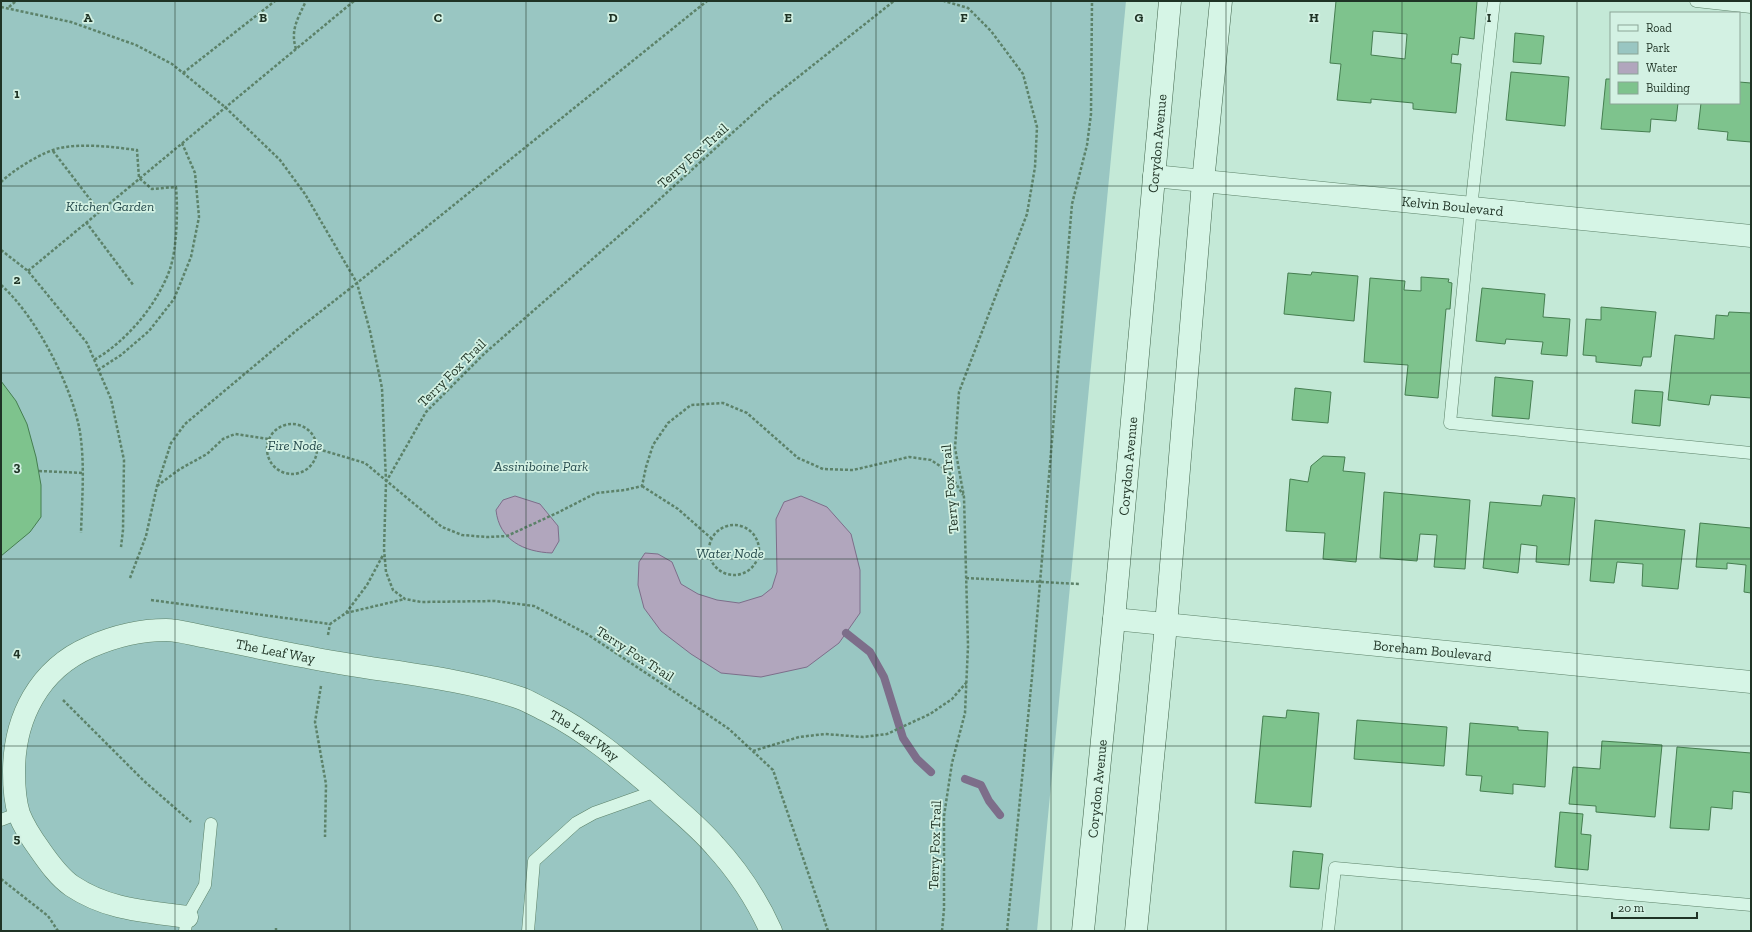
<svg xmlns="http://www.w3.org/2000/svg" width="1752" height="932" viewBox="0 0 1752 932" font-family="'Zilla Slab',serif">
	<rect width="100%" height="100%" fill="#c4e9d7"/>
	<path fill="#99c6c2" d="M1 1H1126L1037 931H1Z"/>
	<path fill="#b1a6bd" stroke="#7d6e8a" d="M515 496 540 504 558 526 559 541 552 553C524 552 499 540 496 510L503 500Z
		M801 496 827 507 851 534 860 570V613L839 643 807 667 761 677 721 673 691 654 661 631 644 608 638 585 639 562 645 553 658 554 672 562 681 584 698 594 717 600 739 603 762 596 772 588 777 572 776 519 784 502Z"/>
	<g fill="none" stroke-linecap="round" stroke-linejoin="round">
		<path stroke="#7d6e8a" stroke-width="8" d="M846 633 870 652 884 677 903 738 917 759 931 772
			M965 779 981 785 989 801 1000 815"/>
	</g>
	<path fill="#7ec38d" stroke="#457e50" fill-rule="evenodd" d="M1336 1H1477L1474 39 1460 37 1458 55 1452 54 1451 63 1461 64 1456 113 1413 109V103L1371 99V103L1337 100 1341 64 1330 63ZM1373 31 1407 34 1405 59 1371 55Z
		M1515 33 1544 36 1541 64 1513 62Z
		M1511 72 1569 77 1565 126 1506 120Z
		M1606 79H1611V103H1678L1676 121 1651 119 1650 132 1601 129Z
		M1739 82 1751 83V142L1727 140 1728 132 1698 129 1701 103H1739Z
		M1312 272 1358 276 1354 321 1284 314 1288 273 1311 275Z
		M1421 277 1449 279 1448 282 1452 283 1450 309H1446L1438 398 1405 395 1408 365 1364 362 1370 278 1405 281 1404 290 1421 291Z
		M1482 288 1545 294 1543 317 1570 319 1567 356 1541 354 1543 342 1506 339 1505 344 1476 341Z
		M1601 307 1656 312 1651 357H1643L1641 366 1596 362V356L1583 355 1586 319 1601 320Z
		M1729 312 1751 313V398L1711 395 1709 405 1668 400 1675 335 1714 339 1716 315 1728 316Z
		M1495 377 1533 381 1529 419 1492 416Z
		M1 381 16 401 27 424 36 457 41 485V517L30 532 1 556Z
		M1295 388 1331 392 1328 423 1292 420Z
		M1635 390 1663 392 1660 426 1632 423Z
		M1323 456 1345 457 1343 471 1365 473 1356 562 1323 559 1325 533 1286 531 1290 479 1308 482 1311 466Z
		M1384 492 1470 500 1465 569 1434 567 1437 535 1420 534 1417 561 1380 558Z
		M1543 495 1575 498 1569 565 1536 562 1537 546 1521 544 1518 573 1483 568 1490 502 1541 506Z
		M1595 520 1685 530 1678 589 1642 586 1643 564 1617 562 1614 583 1590 581Z
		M1700 523 1751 528V593L1744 592 1746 565 1727 563V569L1696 567Z
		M1287 710 1319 713 1311 807 1255 803 1263 716 1286 718Z
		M1357 720 1447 727 1444 766 1354 759Z
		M1470 723 1518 727V730L1548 732 1545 787 1513 784V794L1480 791 1482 776 1466 775Z
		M1602 741 1662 745 1655 817 1596 812V806L1569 804 1573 767 1600 769Z
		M1677 747 1751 753V793L1733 791 1732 809 1711 807 1709 830 1670 828Z
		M1560 812 1583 814 1581 834 1591 835 1588 870 1555 867Z
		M1293 851 1323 854 1319 889 1290 887Z"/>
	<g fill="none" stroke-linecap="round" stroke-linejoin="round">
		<defs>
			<path id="service" d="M1494 1 1471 208 1450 423 1751 453
				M1696 1 1751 7
				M1 820 19 813
				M185 931 187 917 205 885 211 824
				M528 931 534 861 576 823 594 813 656 791
				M1328 931 1335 868 1751 905"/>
			<g id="minor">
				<path id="s1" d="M1154 176 1751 236"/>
				<path id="s2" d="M1114 619 1751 682"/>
				<path id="s3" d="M187 917C145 911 108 910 72 886 59 877 49 863 40 850 32 839 24 827 19 814 15 801 14 786 14 772 14 718 39 669 90 647 115 636 139 630 166 630 179 630 194 635 207 637 241 644 274 651 307 657 378 672 451 675 520 698 529 701 538 707 547 711 588 732 623 762 658 792 677 810 698 826 715 846 738 871 757 900 771 931"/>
			</g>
			<g id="secondary">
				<path id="s4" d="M1083 931 1114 619 1170 1"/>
				<path d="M1136 931 1166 625 1203 182 1221 1"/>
			</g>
		</defs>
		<use href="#service" stroke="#5c8269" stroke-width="13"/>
		<use href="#minor" stroke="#5c8269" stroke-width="23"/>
		<use href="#secondary" stroke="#40644b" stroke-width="23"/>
		<path stroke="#5c8269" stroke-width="2.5" stroke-dasharray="3 2" stroke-linecap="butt" d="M1 7 71 22 136 45 172 64 225 107 280 160 305 194 357 283 370 331 382 388 386 481
			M9 7 16 1
			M296 49C290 30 298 18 306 1
			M183 73 275 1
			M53 151 99 211
			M1 182C13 170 44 151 60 148 84 143 112 147 137 150L139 178 152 189 176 187C178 210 177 248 170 269 157 305 127 341 94 360
			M86 222 134 286
			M1 250 28 271 87 343 111 399 124 460 123 530 121 547
			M28 271 354 1
			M1 285C36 316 72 386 80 432 85 465 82 499 81 533
			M98 370 121 355 149 331 174 299 191 257 199 217 195 173 182 143
			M267 449a25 25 0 1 1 50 0a25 25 0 1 1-50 0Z
			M318 449 365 463 442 527 462 535 487 537 507 536 559 512 596 493 625 490 642 486 646 467 653 445 668 423 691 405 723 403 747 413 798 458 823 469 853 470 909 457 931 460 949 472 963 495
			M39 471 84 473
			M157 486 180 469 207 454 223 439 235 434 268 439
			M642 486 678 509 712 539
			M709 550a25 25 0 1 1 50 0a25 25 0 1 1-50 0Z
			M130 578 146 536 157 486 171 443 185 424 297 330 357 283 707 1
			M966 578 1080 584
			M151 600 330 624 346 613 367 585 383 555
			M346 613 405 599
			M328 635 330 624
			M321 686 315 722 326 784 325 837
			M63 700 144 781 191 822
			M753 751 799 737 825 734 863 737 887 734 930 714 952 699 966 683
			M1 879 48 916 58 931
			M276 931V928
			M828 931 773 770 729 729 664 685 587 634 534 606 495 601 421 602 405 599 393 590 386 572 384 549 386 482 426 412 485 353 628 228 764 104 894 1
			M942 931 944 909V816L952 763 965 713 968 646 964 497 955 448 959 392 1027 214 1035 167 1037 127 1023 74 991 31 968 8 944 1
			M1007 931 1032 677 1072 204 1087 145 1091 114 1092 1"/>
		<use href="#service" stroke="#d6f5e6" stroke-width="12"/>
		<use href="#minor" stroke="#d6f5e6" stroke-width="22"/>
		<use href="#secondary" stroke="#d6f5e6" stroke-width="22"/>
	</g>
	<path fill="none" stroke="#1f3325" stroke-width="1" stroke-opacity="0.55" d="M175 1V931M350 1V931M526 1V931M701 1V931M876 1V931M1051 1V931M1226 1V931M1402 1V931M1577 1V931M1 186H1751M1 373H1751M1 559H1751M1 746H1751"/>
	<g text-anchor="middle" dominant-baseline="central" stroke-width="3.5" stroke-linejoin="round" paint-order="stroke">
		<g font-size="14" fill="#1f3325" stroke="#d3f1e3">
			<text stroke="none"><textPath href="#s4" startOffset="791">Corydon Avenue</textPath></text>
			<text transform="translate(693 156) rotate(-42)">Terry Fox Trail</text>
			<text stroke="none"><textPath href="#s1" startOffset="300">Kelvin Boulevard</textPath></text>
			<text transform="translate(452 373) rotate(-45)">Terry Fox Trail</text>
			<text stroke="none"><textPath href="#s4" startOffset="467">Corydon Avenue</textPath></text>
			<text transform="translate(950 489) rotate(-95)">Terry Fox Trail</text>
			<text stroke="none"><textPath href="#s3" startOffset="598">The Leaf Way</textPath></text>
			<text stroke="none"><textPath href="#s2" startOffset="320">Boreham Boulevard</textPath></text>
			<text transform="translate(635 654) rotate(33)">Terry Fox Trail</text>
			<text stroke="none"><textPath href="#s3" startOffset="922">The Leaf Way</textPath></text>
			<text stroke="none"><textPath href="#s4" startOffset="143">Corydon Avenue</textPath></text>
			<text transform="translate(935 845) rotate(-88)">Terry Fox Trail</text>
		</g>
		<g font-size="14" font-style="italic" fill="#284c4e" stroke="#d3f1e3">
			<text x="110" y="206">Kitchen Garden</text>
			<text x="295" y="445">Fire Node</text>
			<text x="541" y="466">Assiniboine Park</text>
			<text x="730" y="553">Water Node</text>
		</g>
	</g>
	<g font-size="13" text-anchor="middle" font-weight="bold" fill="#1f3325" stroke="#d3f1e3" stroke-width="3.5" stroke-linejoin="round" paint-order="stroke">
		<text x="88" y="22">A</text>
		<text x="263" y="22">B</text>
		<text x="438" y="22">C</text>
		<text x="613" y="22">D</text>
		<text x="788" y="22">E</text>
		<text x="964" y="22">F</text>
		<text x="1139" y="22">G</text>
		<text x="1314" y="22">H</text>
		<text x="1489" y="22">I</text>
		<text x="17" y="98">1</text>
		<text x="17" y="284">2</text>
		<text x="17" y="471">3</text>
		<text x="17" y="657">4</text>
		<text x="17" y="843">5</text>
	</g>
	<rect width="1752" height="932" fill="none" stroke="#1f3325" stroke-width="4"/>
	<rect x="1610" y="12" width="130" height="92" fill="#d3f1e3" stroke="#8ba597"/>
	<rect x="1618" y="25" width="20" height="6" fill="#d6f5e6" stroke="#8ba597"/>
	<text x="1646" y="32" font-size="12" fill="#1f3325">Road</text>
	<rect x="1618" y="42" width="20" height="12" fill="#99c6c2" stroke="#8ba597"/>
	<text x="1646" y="52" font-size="12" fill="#1f3325">Park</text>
	<rect x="1618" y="62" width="20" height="12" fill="#b1a6bd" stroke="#8ba597"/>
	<text x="1646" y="72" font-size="12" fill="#1f3325">Water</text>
	<rect x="1618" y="82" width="20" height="12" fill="#7ec38d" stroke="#8ba597"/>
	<text x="1646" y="92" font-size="12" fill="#1f3325">Building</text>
	<path d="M1612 912v6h85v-6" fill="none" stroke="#1f3325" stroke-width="2"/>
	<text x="1618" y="912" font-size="12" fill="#1f3325" stroke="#d3f1e3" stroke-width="3" paint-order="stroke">20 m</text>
</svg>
